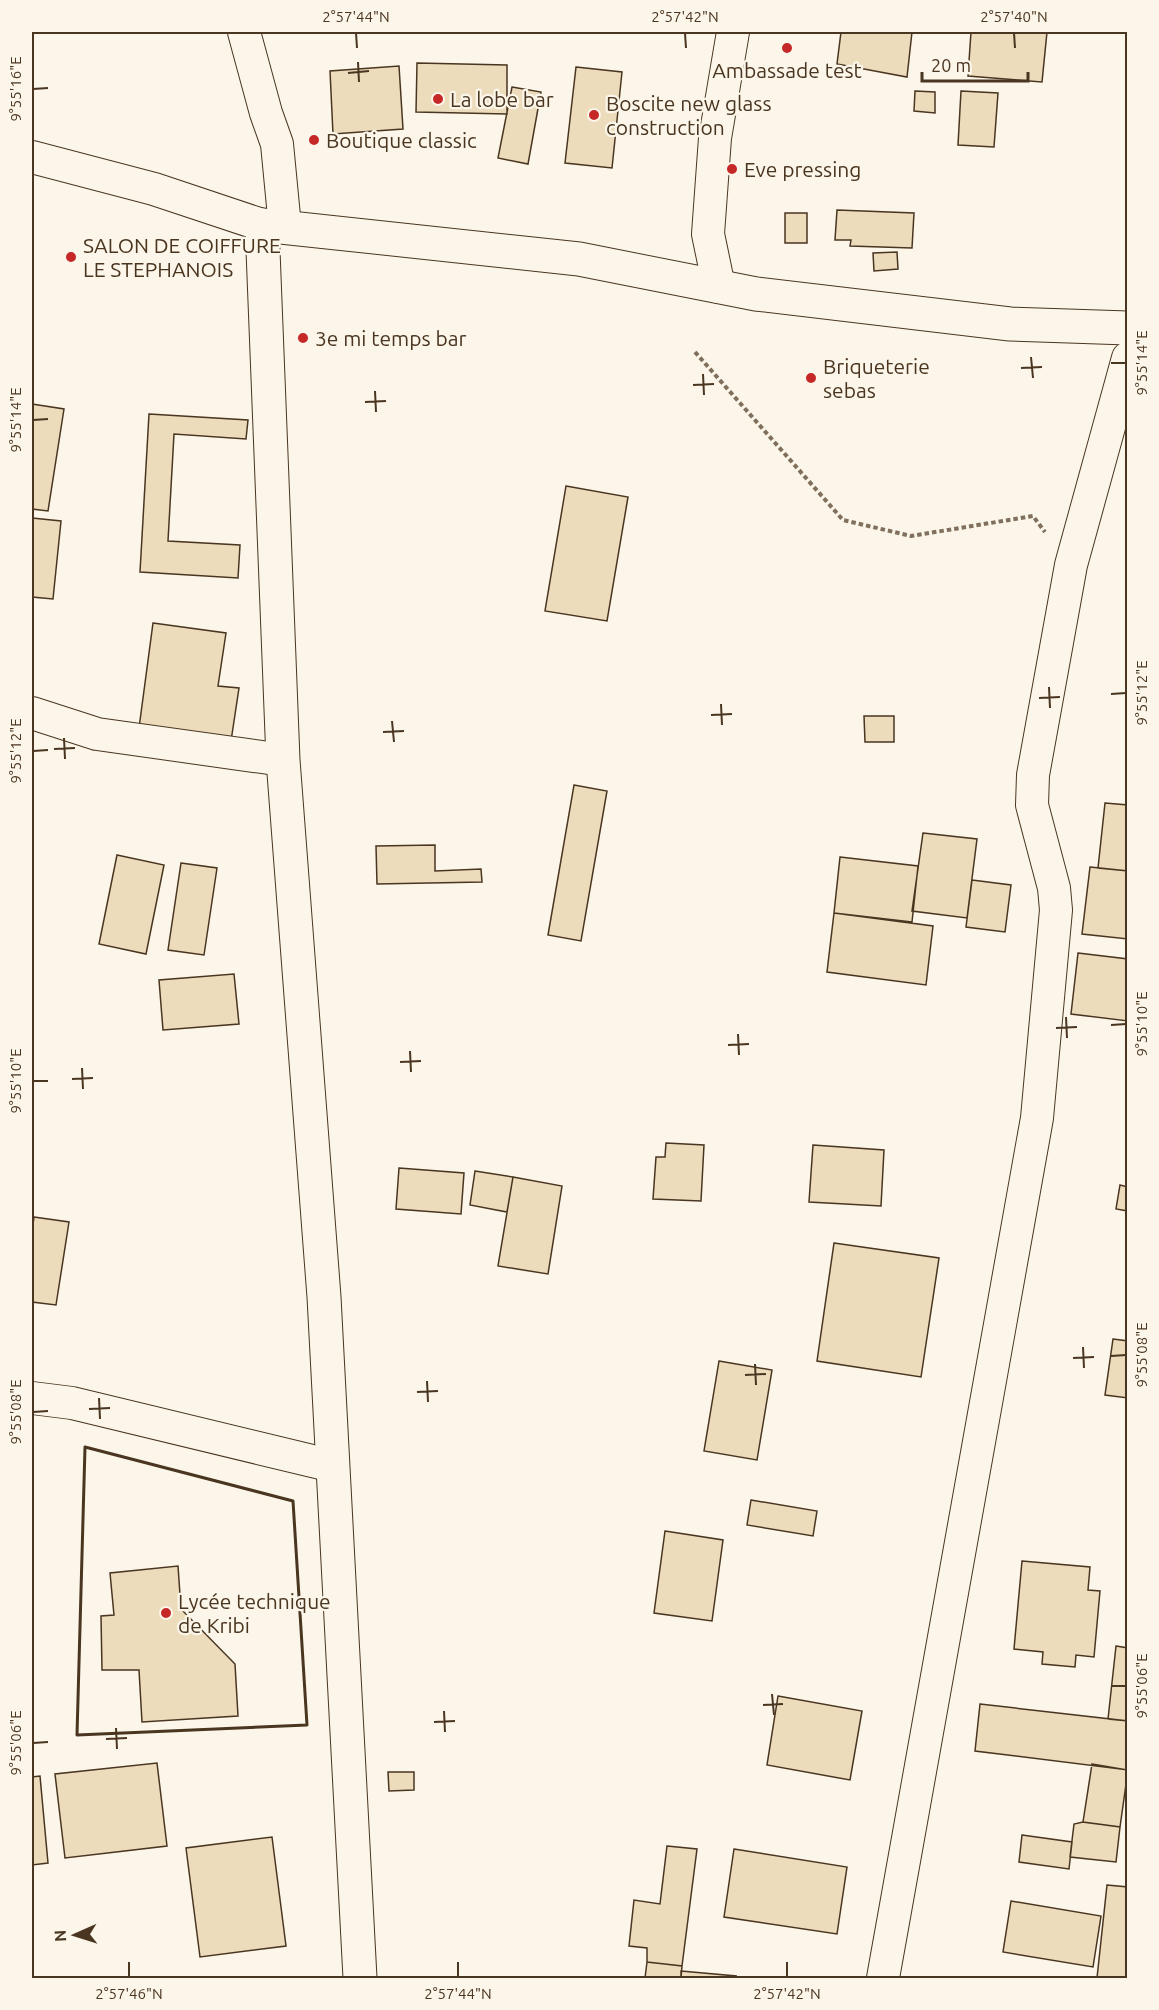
<svg xmlns="http://www.w3.org/2000/svg" width="1159" height="2010" viewBox="0 0 1159 2010" font-family="Ubuntu,sans-serif">
	<rect width="100%" height="100%" fill="#fbf6e9"/>
	<path fill="#ecdcbc" stroke="#4a3520" stroke-width="1.5" d="M841 32H912L907 77 837 64Z
		M971 32H1047L1042 82 968 76Z
		M417 63 507 65V114L416 112Z
		M399 66 403 129 333 134 330 71Z
		M576 67 622 72 612 168 565 163Z
		M512 87 541 92 528 164 498 158Z
		M915 91 935 92V113L914 111Z
		M961 91 998 93 994 147 958 145Z
		M837 210 914 213 912 248 850 246 851 240H835Z
		M785 213H807V243H785Z
		M897 252 898 269 874 271 873 253Z
		M32 404 64 409 48 511 32 509Z
		M149 414 248 420 246 439 174 434 168 541 240 545 238 578 140 572Z
		M566 486 628 497 607 621 545 611Z
		M32 518 61 521 53 599 32 597Z
		M153 623 226 633 218 686 239 688 231 741 139 728Z
		M864 716H894V742H865Z
		M574 785 607 791 581 941 548 935Z
		M1105 803 1128 805V871L1098 868Z
		M923 833 977 839 967 918 912 911Z
		M435 845V871L481 869 482 882 377 884 376 846Z
		M117 855 164 865 146 954 99 944Z
		M840 857 918 866 912 922 834 913Z
		M181 863 217 868 204 955 168 950Z
		M1090 867 1128 871V939L1082 934Z
		M972 880 1011 885 1005 932 966 927Z
		M834 913 933 926 926 985 827 972Z
		M1078 953 1128 959V1021L1071 1014Z
		M234 974 239 1024 163 1030 159 980Z
		M666 1143 704 1145 701 1201 653 1199 656 1157H665Z
		M813 1145 884 1150 881 1206 809 1202Z
		M399 1168 464 1173 461 1214 396 1209Z
		M475 1171 513 1177 507 1212 470 1205Z
		M513 1177 562 1186 548 1274 498 1266Z
		M1120 1185 1128 1187V1211L1116 1209Z
		M34 1217 69 1222 56 1305 32 1302V1232Z
		M834 1243 939 1258 921 1377 817 1361Z
		M1113 1339 1128 1341V1398L1105 1395Z
		M719 1361 772 1370 757 1460 704 1451Z
		M751 1500 817 1511 813 1536 747 1525Z
		M665 1531 723 1540 712 1621 654 1613Z
		M1022 1561 1090 1567 1088 1590 1100 1591 1094 1657 1076 1655 1075 1667 1042 1664 1043 1652 1014 1649Z
		M178 1566 181 1609 235 1664 238 1716 142 1722 139 1670H102L101 1616 114 1615 110 1573Z
		M1116 1646 1128 1648V1721L1108 1719Z
		M778 1696 862 1711 850 1780 767 1765Z
		M980 1704 1128 1721V1770L975 1751Z
		M157 1763 167 1846 65 1858 55 1774Z
		M1092 1764 1128 1770 1120 1827 1083 1822Z
		M388 1772H414V1790L389 1791Z
		M40 1776 48 1863 32 1865V1777Z
		M1083 1822 1120 1827 1116 1862 1070 1857 1074 1824Z
		M1022 1835 1072 1842 1069 1869 1019 1862Z
		M272 1837 286 1946 200 1957 186 1848Z
		M667 1846 697 1849 682 1966 647 1962V1948L629 1946 634 1900 660 1904Z
		M734 1849 847 1867 837 1934 724 1917Z
		M1107 1885 1128 1887V1978H1097Z
		M1011 1901 1101 1916 1093 1967 1003 1952Z
		M647 1962 682 1966 681 1978H645Z
		M681 1971 736 1976 735 1978H681Z"/>
	<g fill="none" stroke-linecap="round" stroke-linejoin="round">
		<defs>
			<path id="street" d="M244 32 266 113 277 144 285 227
				M32 157 154 189 262 225
				M719 287 708 234 715 138 733 32
				M32 713 97 734 283 760
				M32 1398 72 1403 333 1466
				M883 1978 1037 1118 1056 910 1054 888 1032 805 1033 775 1071 565 1128 358"/>
			<path id="secondary" d="M360 1978 324 1297 283 760 262 225 579 259 756 294 1010 324 1128 328"/>
		</defs>
		<use href="#street" stroke="#4a3520" stroke-width="34"/>
		<use href="#secondary" stroke="#4a3520" stroke-width="35"/>
		<path stroke="#7f6f5c" stroke-width="4" stroke-dasharray="4.5 3" stroke-linecap="butt" d="M695 352 843 520 911 536 1033 516 1045 532"/>
		<use href="#street" stroke="#fbf6e9" stroke-width="32"/>
		<use href="#secondary" stroke="#fbf6e9" stroke-width="33"/>
		<path stroke="#4a3520" stroke-width="3" d="M85 1447 293 1501 307 1725 77 1735Z"/>
	</g>
	<path fill="none" stroke="#4a3520" stroke-width="2" d="M356 33 357 48M685 33 686 48M1014 33 1015 48M358 62 359 82M348 73 369 71M33 89 48 88M1031 357 1033 378M1111 363H1126M1021 368 1042 367M703 374 704 395M693 385 714 384M375 391 376 412M365 402 386 401M33 420 48 419M1049 687 1050 708M1111 694 1126 693M1039 698 1060 697M721 704 722 725M711 715 732 714M392 721 394 742M383 732 404 731M64 738 65 759M54 749 75 748M33 751 48 750M1066 1017 1067 1038M1111 1025 1126 1024M1056 1028 1077 1027M738 1034 739 1055M728 1045 749 1044M410 1051 411 1072M400 1062 421 1061M82 1068 83 1089M72 1079 93 1078M33 1081H48M1083 1347 1084 1368M1111 1356 1126 1355M1073 1358 1094 1357M755 1364 756 1385M745 1375 766 1374M427 1381 428 1402M417 1392 438 1391M99 1398 100 1419M89 1409 110 1408M33 1412 48 1411M1111 1686H1126M772 1694 774 1715M763 1705 783 1704M444 1711 445 1732M434 1722 455 1721M116 1728 117 1749M106 1739 127 1738M33 1743 48 1742M129 1962V1977M458 1962V1977M787 1962V1977"/>
	<g fill="#c62828" stroke="#fbf6e9" stroke-width="2">
		<circle cx="787" cy="48" r="6"/>
		<circle cx="438" cy="99" r="6"/>
		<circle cx="594" cy="115" r="6"/>
		<circle cx="314" cy="140" r="6"/>
		<circle cx="732" cy="169" r="6"/>
		<circle cx="71" cy="257" r="6"/>
		<circle cx="303" cy="338" r="6"/>
		<circle cx="811" cy="378" r="6"/>
		<circle cx="166" cy="1613" r="6"/>
	</g>
	<g text-anchor="middle" dominant-baseline="central" stroke-width="4.5" stroke-linejoin="round" paint-order="stroke">
		<g font-size="21" fill="#4a3520" stroke="#fbf6e9" text-anchor="start">
			<text x="787" y="70" text-anchor="middle">Ambassade test</text>
			<text x="450" y="99">La lobe bar</text>
			<text x="606" y="103">Boscite new glass<tspan x="606" dy="24">construction</tspan></text>
			<text x="326" y="140">Boutique classic</text>
			<text x="744" y="169">Eve pressing</text>
			<text x="83" y="245">SALON DE COIFFURE<tspan x="83" dy="24">LE STEPHANOIS</tspan></text>
			<text x="315" y="338">3e mi temps bar</text>
			<text x="823" y="366">Briqueterie<tspan x="823" dy="24">sebas</tspan></text>
			<text x="178" y="1601">Lycée technique<tspan x="178" dy="24">de Kribi</tspan></text>
		</g>
	</g>
	<rect width="1159" height="2010" fill="none" stroke="#fbf6e9" stroke-width="66"/>
	<g transform="translate(75 1935) rotate(267)" stroke="#fbf6e9" stroke-width="4.5" paint-order="stroke">
	<path d="M0-4.5L10 22L0 15L-10 22Z" fill="#4a3520"/>
	<text y="-9" font-size="16" font-weight="bold" text-anchor="middle" fill="#4a3520">N</text>
	</g>
	<path d="M922 72v9h106v-9" fill="none" stroke="#4a3520" stroke-width="3"/>
	<text x="931" y="72" font-size="18" fill="#4a3520" stroke="#fbf6e9" stroke-width="4.5" paint-order="stroke">20 m</text>
	<rect x="33" y="33" width="1093" height="1944" fill="none" stroke="#4a3520" stroke-width="2"/>
	<g font-size="15" text-anchor="middle" fill="#4a3520">
		<text x="356" y="22">2°57'44"N</text>
		<text x="685" y="22">2°57'42"N</text>
		<text x="1014" y="22">2°57'40"N</text>
		<text transform="translate(16 89) rotate(-90)" y="5">9°55'16"E</text>
		<text transform="translate(1142 363) rotate(-90)" y="5">9°55'14"E</text>
		<text transform="translate(16 420) rotate(-90)" y="5">9°55'14"E</text>
		<text transform="translate(1142 693) rotate(-90)" y="5">9°55'12"E</text>
		<text transform="translate(16 751) rotate(-90)" y="5">9°55'12"E</text>
		<text transform="translate(1142 1024) rotate(-90)" y="5">9°55'10"E</text>
		<text transform="translate(16 1081) rotate(-90)" y="5">9°55'10"E</text>
		<text transform="translate(1142 1355) rotate(-90)" y="5">9°55'08"E</text>
		<text transform="translate(16 1412) rotate(-90)" y="5">9°55'08"E</text>
		<text transform="translate(1142 1686) rotate(-90)" y="5">9°55'06"E</text>
		<text transform="translate(16 1743) rotate(-90)" y="5">9°55'06"E</text>
		<text x="129" y="1999">2°57'46"N</text>
		<text x="458" y="1999">2°57'44"N</text>
		<text x="787" y="1999">2°57'42"N</text>
	</g>
</svg>
